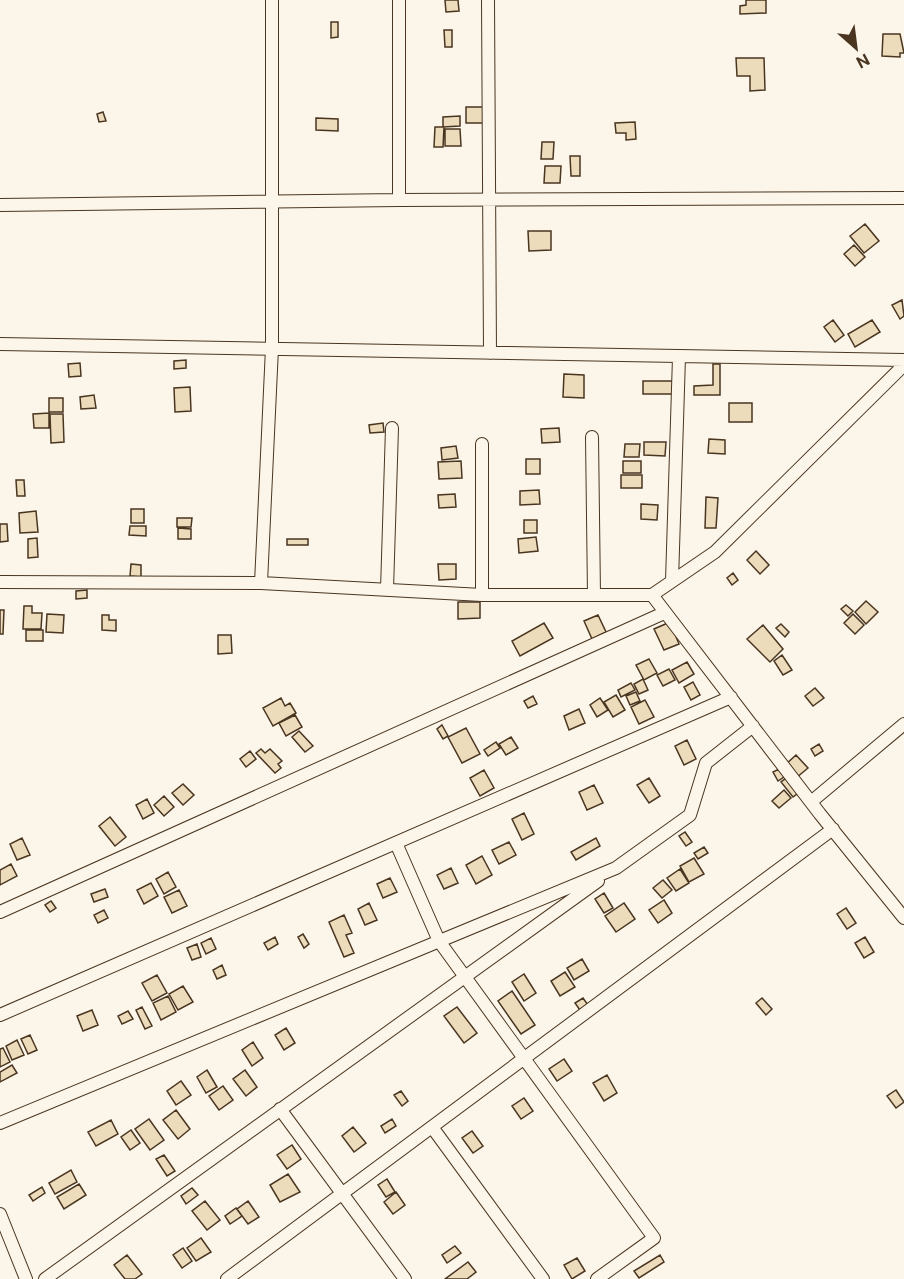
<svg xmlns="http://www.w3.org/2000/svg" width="904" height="1279" viewBox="0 0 904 1279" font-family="'Public Sans',sans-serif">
	<rect width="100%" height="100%" fill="#fbf6e9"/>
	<path fill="#ecdcbc" stroke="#4a3520" stroke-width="1.5" d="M445 0H458L459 11 446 12Z
		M746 0H766V13L740 14V6L746 5Z
		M331 22H338V37L331 38Z
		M444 30H452V47H445Z
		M883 34H900L904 53H900V57L882 56Z
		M736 58H764L765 90 750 91V76H737Z
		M466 107H483V123H466Z
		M103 112 106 121 99 122 97 114Z
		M460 116V126L443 127V117Z
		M316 118 338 119V131L316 130Z
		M635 122 636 139 626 140V133H616L615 123Z
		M435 127H444L443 147H434Z
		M445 129H460L461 146H445Z
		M542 142H554L553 159H541Z
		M570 156H580V176H571Z
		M545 166H561L560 183H544Z
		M865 224 879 241 864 253 850 236Z
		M528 231H551V250L529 251Z
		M854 245 865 257 855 266 844 254Z
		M902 300 904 316 900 319 892 305Z
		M833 320 844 335 835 342 824 327Z
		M872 320 880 332 855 347 848 334Z
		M186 360V368L174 369V361Z
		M80 363 81 376 69 377 68 364Z
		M713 364H720V395H694V386L713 385Z
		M564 374 584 375V398L563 397Z
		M643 381H674V394H643Z
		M190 387 191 411 175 412 174 388Z
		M94 395 96 408 81 409 80 397Z
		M49 398H63V412H49Z
		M729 403H752V422H729Z
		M49 413V428H34L33 414Z
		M50 414H63L64 442 51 443Z
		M383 423 384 432 370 433 369 425Z
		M559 428 560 442 542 443 541 429Z
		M709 439 725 440V454L708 453Z
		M644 442H666L665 456 644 455Z
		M625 444H640L639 457H624Z
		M456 446 458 458 442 460 441 448Z
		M526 459H540V474H526Z
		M461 461 462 478 439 479 438 462Z
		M623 461H641V473H623Z
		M621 475H642V488H621Z
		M16 480H24L25 496H17Z
		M539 490 540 504 520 505V491Z
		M455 494 456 507 439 508 438 495Z
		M706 497 718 498 716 528H705Z
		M641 504 658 505 657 520 641 519Z
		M131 509H144V523H131Z
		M36 511 38 532 20 533 19 513Z
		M177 518H192L191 527H177Z
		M524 520H537V533H524Z
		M0 524H7L8 541 0 542Z
		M130 526H146V536L129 535Z
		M178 528 191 529V539H178Z
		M536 537 538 551 519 553 518 539Z
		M37 538 38 557 28 558V539Z
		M287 539H308V545H287Z
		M756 551 769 565 760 574 747 560Z
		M131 564 141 565V577L130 576Z
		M438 564H456V579L439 580Z
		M733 573 738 580 732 585 727 578Z
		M87 590V598L76 599V591Z
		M866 601 878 612 866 624 855 612Z
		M458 602H480V618L458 619Z
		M846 605 853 611 848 616 841 609Z
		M24 606H32V613H42L41 629H23Z
		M0 610H4L3 634H0Z
		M47 614 64 615 63 633 46 632Z
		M853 614 864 625 855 634 844 623Z
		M102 615H109V620H116V631L102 630Z
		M598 615 606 632 592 639 584 621Z
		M670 622 679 644 664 650 654 629Z
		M544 623 553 638 520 656 512 641Z
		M781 624 789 632 785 637 776 628Z
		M763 625 783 649 770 662 747 639Z
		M26 630H43V641H26Z
		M218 635H231L232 653 218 654Z
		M782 655 792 670 783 675 774 661Z
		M649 659 657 673 644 680 636 665Z
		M687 662 694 674 679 683 672 670Z
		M669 669 675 680 663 686 657 675Z
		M643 679 648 690 639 694 634 684Z
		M693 682 700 695 691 700 684 687Z
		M631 683 635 690 621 697 618 690Z
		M815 688 824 698 813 706 805 696Z
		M636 692 640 701 630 705 626 696Z
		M616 695 625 710 613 717 604 702Z
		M533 696 537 704 528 708 524 701Z
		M281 698 285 706 290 703 296 713 273 726 263 708Z
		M600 698 608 710 597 717 590 705Z
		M645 700 654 717 639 724 631 707Z
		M579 709 585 723 569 730 564 716Z
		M295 715 302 727 286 736 279 723Z
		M442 725 448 736 443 739 437 729Z
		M466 728 480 754 462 763 448 737Z
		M299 731 313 746 305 752 292 737Z
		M511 737 518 748 506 755 499 744Z
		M687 740 696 759 684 765 675 746Z
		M496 742 500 748 488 756 484 750Z
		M819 744 823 751 815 756 811 749Z
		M261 749 265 753 270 749 282 761 278 764 281 768 275 773 256 753Z
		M250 751 256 759 246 767 240 759Z
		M796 755 808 768 796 778 785 765Z
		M779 769 784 777 778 781 773 772Z
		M484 770 494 788 480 796 470 778Z
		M789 776 801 791 793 797 781 782Z
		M649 778 660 796 649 803 637 785Z
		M183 784 194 795 183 805 172 793Z
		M594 785 603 803 587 810 579 792Z
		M784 790 791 798 779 808 772 801Z
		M164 796 174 807 164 816 154 805Z
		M147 799 154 813 143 819 136 805Z
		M524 813 534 834 522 840 512 819Z
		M110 817 126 837 115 846 99 826Z
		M685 832 692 842 686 846 679 836Z
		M22 838 30 855 17 860 10 844Z
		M596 838 600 846 576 860 571 852Z
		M509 842 516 855 499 864 492 850Z
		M704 847 708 853 698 859 694 853Z
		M482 856 492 875 476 884 466 865Z
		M694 858 704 874 689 882 680 866Z
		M11 864 17 876 0 885V870Z
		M451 868 458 883 444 889 437 875Z
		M680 869 689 883 676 891 667 878Z
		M168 872 176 887 164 894 156 879Z
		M390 878 397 892 383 898 377 884Z
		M663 880 672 890 662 898 653 888Z
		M151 883 158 896 144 904 137 890Z
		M105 889 108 897 94 902 91 894Z
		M179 890 187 906 172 913 164 897Z
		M604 893 613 908 604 913 595 899Z
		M664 900 672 913 658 923 649 910Z
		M51 901 56 908 50 912 45 905Z
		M369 903 377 920 365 925 358 909Z
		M624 903 635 919 616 932 605 916Z
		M846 908 856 923 847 929 837 914Z
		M104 910 108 918 98 923 94 915Z
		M344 915 352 933 346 935 354 953 344 957 329 922Z
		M303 934 309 944 304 948 298 937Z
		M275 937 278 944 268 950 264 943Z
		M865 937 874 952 864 958 855 943Z
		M211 938 216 949 206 954 201 943Z
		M197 944 201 957 192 960 187 948Z
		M582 959 589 971 574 980 567 968Z
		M222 965 226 975 217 979 213 970Z
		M565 972 575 987 560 996 551 981Z
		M524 974 536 993 524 1001 512 982Z
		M157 975 167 993 152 1001 142 983Z
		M183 986 193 1002 178 1010 169 994Z
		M512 991 535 1025 521 1034 498 1001Z
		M168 996 176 1012 161 1020 153 1003Z
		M583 998 590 1008 582 1013 575 1003Z
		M762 998 772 1009 766 1015 756 1003Z
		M142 1007 152 1026 145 1029 136 1010Z
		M457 1007 477 1033 464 1043 444 1016Z
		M92 1010 98 1025 83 1031 77 1016Z
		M128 1011 133 1019 122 1024 118 1016Z
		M286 1028 295 1043 284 1050 275 1035Z
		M30 1035 37 1050 28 1054 21 1039Z
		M17 1040 24 1055 12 1060 6 1046Z
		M253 1042 263 1058 252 1066 242 1050Z
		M3 1048 10 1062 0 1067V1049Z
		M564 1059 572 1071 557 1081 549 1069Z
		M12 1065 17 1073 0 1082V1072Z
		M207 1070 217 1087 206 1093 197 1077Z
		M245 1070 257 1087 246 1096 233 1079Z
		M607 1075 617 1093 604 1101 593 1083Z
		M181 1081 191 1095 176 1105 167 1091Z
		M223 1086 233 1100 219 1110 209 1096Z
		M896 1090 904 1102 896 1108 887 1096Z
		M401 1091 408 1101 402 1106 394 1095Z
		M524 1098 533 1111 521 1119 512 1106Z
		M176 1110 190 1129 178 1139 163 1120Z
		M149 1119 164 1140 150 1150 135 1129Z
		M392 1119 396 1126 385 1133 381 1126Z
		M111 1120 118 1134 96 1146 88 1132Z
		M353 1127 366 1143 354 1152 342 1136Z
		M131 1130 140 1143 130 1150 121 1137Z
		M472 1131 483 1146 473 1153 462 1138Z
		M292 1145 301 1159 287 1169 277 1155Z
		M164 1155 175 1171 167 1176 156 1159Z
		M71 1170 77 1182 55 1194 49 1183Z
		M288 1174 300 1192 280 1202 270 1185Z
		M387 1179 395 1192 386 1197 378 1185Z
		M79 1184 86 1195 64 1209 57 1197Z
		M42 1187 45 1193 33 1201 29 1195Z
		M192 1188 198 1195 186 1204 181 1196Z
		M396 1192 405 1205 393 1214 384 1202Z
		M205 1201 220 1220 207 1230 192 1211Z
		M248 1201 259 1217 248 1224 237 1209Z
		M236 1208 242 1216 230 1224 225 1216Z
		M201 1238 211 1252 196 1261 187 1248Z
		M455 1246 461 1253 447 1263 442 1255Z
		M183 1248 192 1261 182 1268 173 1255Z
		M127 1255 142 1274 135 1279H125L114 1265Z
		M660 1255 664 1262 639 1278 634 1271Z
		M577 1258 585 1271 572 1279 564 1265Z
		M468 1262 476 1272 467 1279H445Z"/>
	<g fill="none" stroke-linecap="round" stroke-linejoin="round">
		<defs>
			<path id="street" d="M488 0 490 353
				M399 200V0
				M0 205 399 200 904 198
				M0 344 904 360
				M592 437 594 595
				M672 581 679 357
				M0 582 261 583 482 595H652L820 814 904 918
				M261 583 272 348V0
				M387 590 392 428
				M482 595V444
				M652 595 715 552 904 365
				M811 802 904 724
				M396 843 439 941 654 1238 597 1279
				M0 912 664 613
				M0 1015 731 697
				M280 1109 405 1279
				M0 1123 616 868 690 815 706 763 753 726
				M432 1127 543 1279
				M0 1214 26 1279
				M45 1279 598 881
				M227 1279 833 829"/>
		</defs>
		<use href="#street" stroke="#4a3520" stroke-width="14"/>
		<use href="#street" stroke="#fbf6e9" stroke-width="12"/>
	</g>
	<g transform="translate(856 48) rotate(152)" stroke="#fbf6e9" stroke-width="4.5" paint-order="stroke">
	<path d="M0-4.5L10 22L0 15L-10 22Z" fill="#4a3520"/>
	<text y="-9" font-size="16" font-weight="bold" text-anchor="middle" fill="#4a3520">N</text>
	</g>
</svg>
